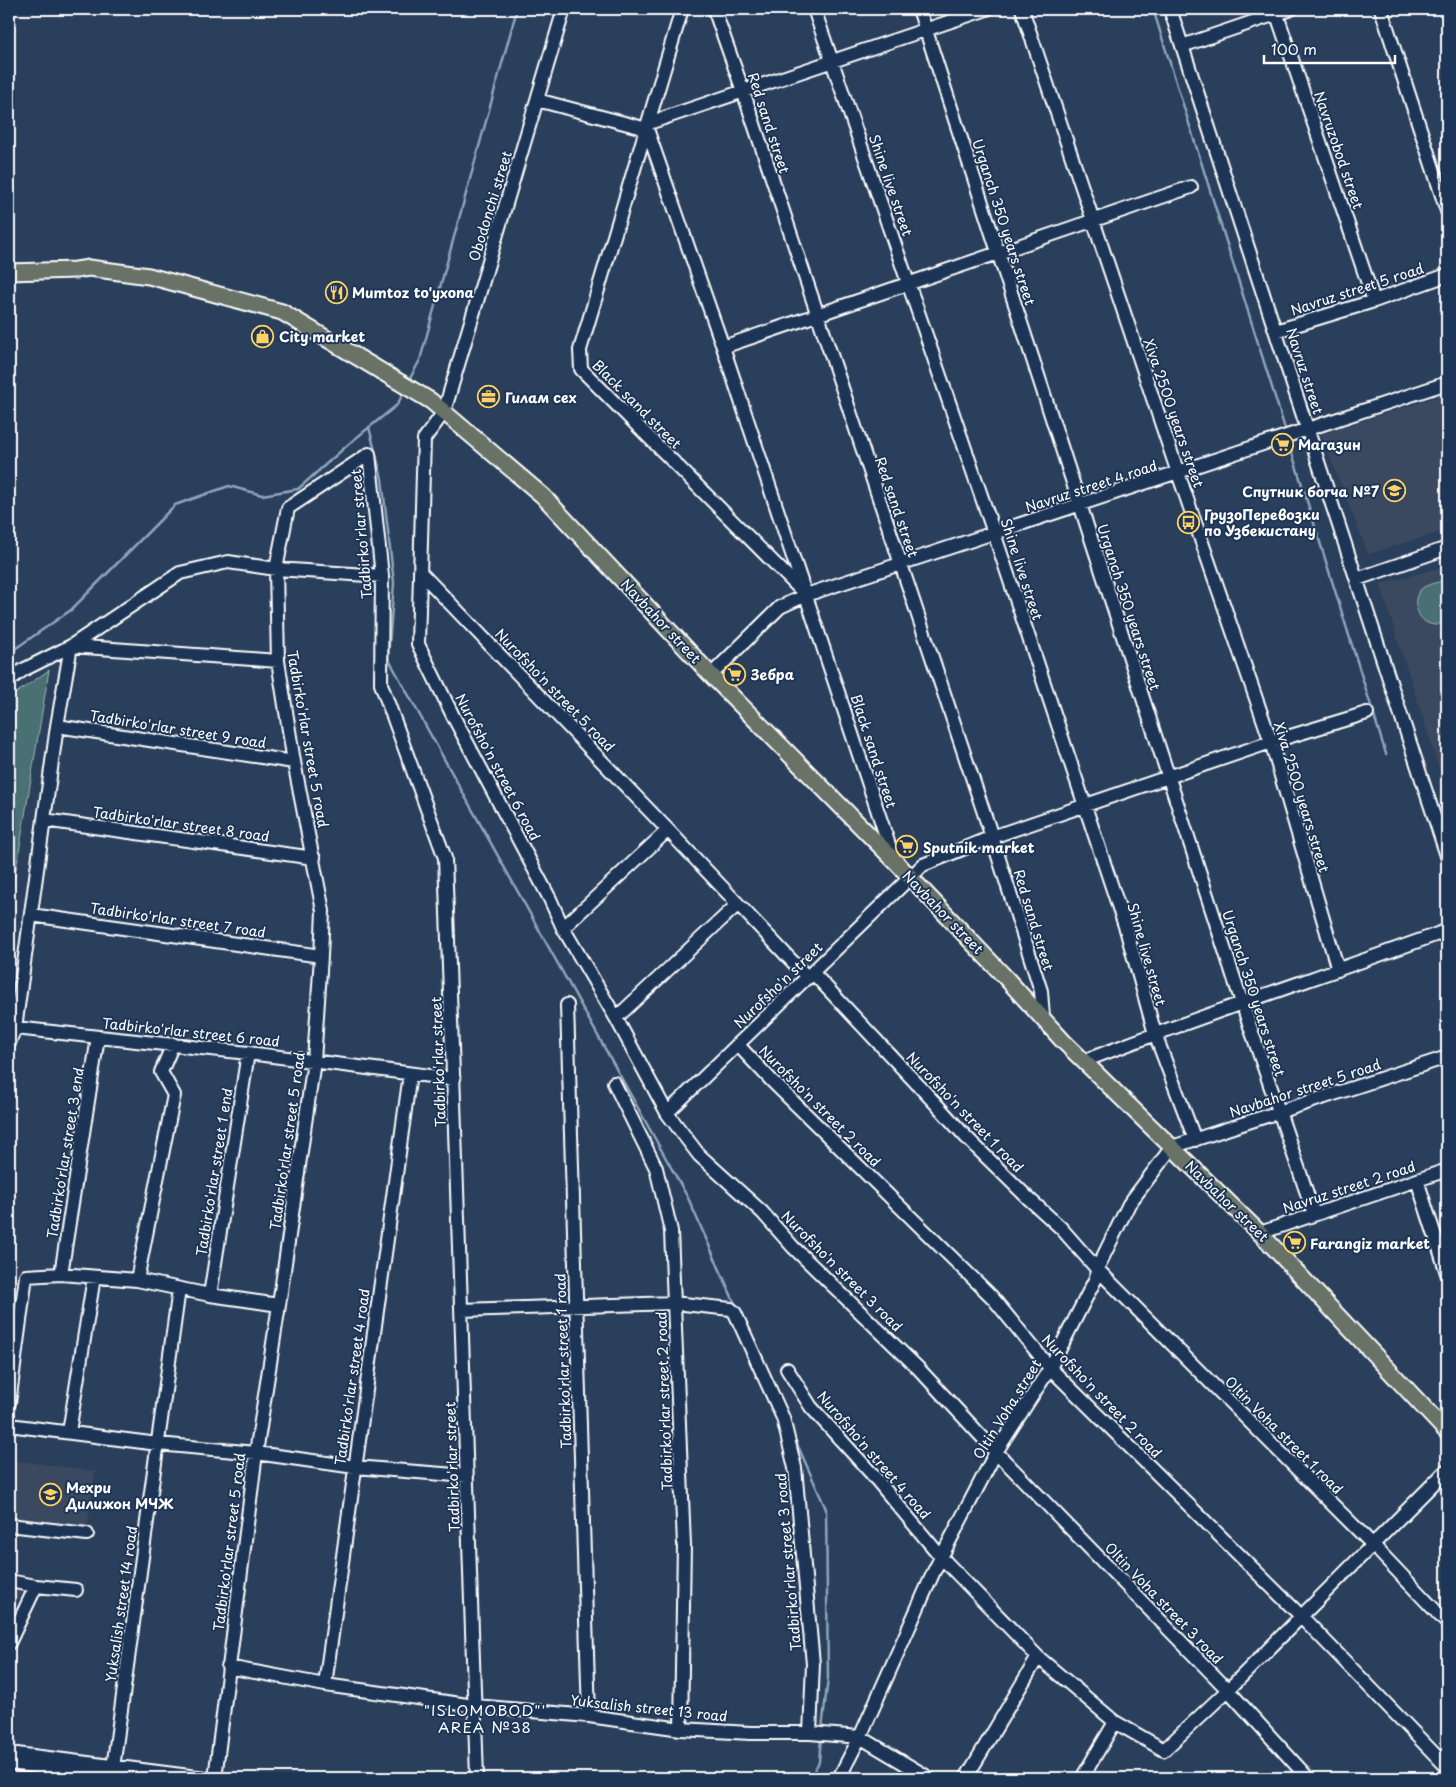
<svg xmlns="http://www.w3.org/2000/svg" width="1456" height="1787" viewBox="0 0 1456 1787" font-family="'Playpen Sans',sans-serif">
	<rect width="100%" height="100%" fill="#2a3f5b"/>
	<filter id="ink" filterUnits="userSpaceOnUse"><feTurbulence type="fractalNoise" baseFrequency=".02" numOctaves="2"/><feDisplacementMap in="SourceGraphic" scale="10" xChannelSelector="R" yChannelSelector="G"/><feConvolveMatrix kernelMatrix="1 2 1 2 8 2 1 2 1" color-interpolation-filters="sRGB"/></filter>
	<g filter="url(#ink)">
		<path fill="#3a4a60" d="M1447 394V530L1368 554 1321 434Z
			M1447 566V793L1380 584Z
			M9 1460 95 1471 87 1529 9 1519Z
			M9 1587 28 1589 9 1608Z"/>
		<path fill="#496f72" stroke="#a4b7b8" d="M1447 580V621C1444 622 1439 624 1436 625 1417 625 1408 597 1424 587 1431 583 1440 582 1447 580Z
			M49 670 9 912V698Z"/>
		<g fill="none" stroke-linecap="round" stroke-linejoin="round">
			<path stroke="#8fa6bb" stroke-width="2.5" d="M1153 9 1286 432
				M408 382 420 360 517 9
				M369 427 382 479 394 583 388 658 688 1198 736 1306
				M1288 440 1386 754
				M9 653 71 610 175 505 229 486 262 495 298 489 351 442 397 405 404 392
				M794 1437 826 1509 828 1678 822 1729
				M810 1778 819 1762 821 1737"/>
			<defs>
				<path id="minor" d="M564 9 444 412 424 439 418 644 453 716 550 899 563 928 616 1018 667 1113 699 1155 762 1212 793 1247 918 1368 996 1452 1228 1690 1308 1778
					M682 9 580 350 581 369 804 593
					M714 9 743 91 992 837 1041 991 1043 1017
					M814 9 994 533 1126 929 1155 1034 1195 1140
					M919 9 1242 1003 1314 1214
					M1022 9 1178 473 1271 742 1338 970
					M1170 9 1447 856
					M1275 9 1374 301
					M1381 9 1447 211
					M1182 46 1291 9
					M537 100 647 129 723 347 894 860
					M649 123 987 9
					M1276 331 1374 301 1447 275
					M723 347 1191 187
					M420 572 668 830 808 978
					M1357 579 1447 548
					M278 661 71 646 180 573 228 562 276 569 382 576
					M711 675 780 607 806 595 1447 383
					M9 680 23 670 71 646
					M57 726 294 762
					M44 820 314 858
					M31 915 321 956
					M563 928 668 830
					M813 973 936 1104 966 1137 1027 1197 1061 1228 1097 1269 1372 1544 1447 1623
					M567 1005 589 1716
					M616 1018 738 904
					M15 1028 248 1053 454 1079
					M9 1043 15 1028 57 726 71 646
					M738 1045 772 1081 992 1297 1050 1368 1301 1616 1447 1767
					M1084 1061C1202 1015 1323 976 1443 932
					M614 1083 656 1168 671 1231 684 1545 681 1729
					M667 1113 923 865 992 837 1271 742 1367 713
					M1417 1180 1447 1273
					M1260 1233 1447 1170
					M61 1274 98 1037
					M137 1280 174 1095 161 1072 173 1044
					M210 1295 248 1053
					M461 1310 674 1303 731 1309 735 1313 783 1418 795 1468 813 1664 810 1733
					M787 1369 811 1407 871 1473 942 1558 1038 1657 1115 1722 1164 1750 1228 1690 1447 1470
					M9 1403 26 1276 61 1274 137 1280 210 1295 279 1305
					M9 1425 158 1444 256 1453 355 1467 467 1476
					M69 1432 94 1277
					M9 1525 87 1534
					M9 1581 36 1586
					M9 1643 36 1586 76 1590
					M228 1667 325 1685 475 1706 589 1716 681 1729 750 1733H810L860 1737 929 1778
					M325 1685 410 1074
					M9 1753 205 1778
					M9 1763 123 1778
					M113 1768 179 1289
					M215 1778 256 1453 279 1305 314 1061 321 956 323 911 294 762 278 661 276 569 288 508 369 454 382 576 381 684 445 858 454 1101 477 1778
					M839 1778 860 1737 935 1569 996 1452 1050 1368 1096 1278 1097 1269 1129 1204 1172 1147 1447 1057
					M966 1778 1038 1657
					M1082 1778 1115 1722"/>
				<path id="major" d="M9 272 76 270 89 268 149 276 282 312 431 401 543 496 711 675 894 860 1005 977 1063 1041 1260 1233 1447 1432"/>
			</defs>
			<use href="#minor" stroke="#fff" stroke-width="16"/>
			<use href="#major" stroke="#fff" stroke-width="19"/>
			<use href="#minor" stroke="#1d3557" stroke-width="12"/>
			<use href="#major" stroke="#697266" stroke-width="15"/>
		</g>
	</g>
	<defs>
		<symbol id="restaurant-ring" viewBox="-11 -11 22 22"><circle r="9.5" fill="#1d3557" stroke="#ffd166" stroke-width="1.5"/><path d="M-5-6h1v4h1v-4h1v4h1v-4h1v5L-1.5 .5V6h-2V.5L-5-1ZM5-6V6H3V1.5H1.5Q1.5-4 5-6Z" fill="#ffd166"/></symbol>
		<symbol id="shop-ring" viewBox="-11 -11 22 22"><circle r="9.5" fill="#1d3557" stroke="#ffd166" stroke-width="1.5"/><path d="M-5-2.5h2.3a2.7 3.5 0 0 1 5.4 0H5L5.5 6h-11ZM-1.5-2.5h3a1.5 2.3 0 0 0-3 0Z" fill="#ffd166"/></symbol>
		<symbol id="office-ring" viewBox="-11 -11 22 22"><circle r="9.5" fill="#1d3557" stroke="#ffd166" stroke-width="1.5"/><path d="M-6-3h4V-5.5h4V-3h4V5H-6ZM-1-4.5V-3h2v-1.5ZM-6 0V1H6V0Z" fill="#ffd166"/></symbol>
		<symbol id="supermarket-ring" viewBox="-11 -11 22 22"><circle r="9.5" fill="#1d3557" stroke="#ffd166" stroke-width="1.5"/><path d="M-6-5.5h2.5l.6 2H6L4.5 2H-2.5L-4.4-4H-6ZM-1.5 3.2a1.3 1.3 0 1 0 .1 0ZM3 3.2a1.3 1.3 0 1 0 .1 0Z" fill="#ffd166"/></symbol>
		<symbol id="school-ring" viewBox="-11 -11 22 22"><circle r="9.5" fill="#1d3557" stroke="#ffd166" stroke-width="1.5"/><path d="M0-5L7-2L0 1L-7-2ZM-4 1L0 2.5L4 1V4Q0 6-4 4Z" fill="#ffd166"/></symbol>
		<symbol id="bus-ring" viewBox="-11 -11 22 22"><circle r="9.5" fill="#1d3557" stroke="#ffd166" stroke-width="1.5"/><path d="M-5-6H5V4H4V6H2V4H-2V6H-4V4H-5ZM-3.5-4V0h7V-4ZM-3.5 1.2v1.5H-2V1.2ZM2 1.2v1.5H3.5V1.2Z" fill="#ffd166"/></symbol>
	</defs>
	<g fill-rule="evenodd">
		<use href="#restaurant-ring" x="324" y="280" width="25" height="25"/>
		<use href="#shop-ring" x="250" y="324" width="25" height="25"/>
		<use href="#office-ring" x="476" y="384" width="25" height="25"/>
		<use href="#supermarket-ring" x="1270" y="432" width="25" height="25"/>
		<use href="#school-ring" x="1382" y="478" width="25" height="25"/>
		<use href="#bus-ring" x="1176" y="510" width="25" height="25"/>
		<use href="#supermarket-ring" x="722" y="662" width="25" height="25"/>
		<use href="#supermarket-ring" x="894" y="834" width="25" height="25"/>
		<use href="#supermarket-ring" x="1282" y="1230" width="25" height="25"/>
		<use href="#school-ring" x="38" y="1482" width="25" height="25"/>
	</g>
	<g text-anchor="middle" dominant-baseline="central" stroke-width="4" stroke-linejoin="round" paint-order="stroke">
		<g font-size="14" fill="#fff" stroke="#1d3557">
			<text transform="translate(769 123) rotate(72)">Red sand street</text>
			<text transform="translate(1339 150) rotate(71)">Navruzobod street</text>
			<text transform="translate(891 185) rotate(71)">Shine live street</text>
			<text transform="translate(490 206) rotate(-73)">Obodonchi street</text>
			<text transform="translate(1004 222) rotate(72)">Urganch 350 years street</text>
			<text transform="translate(1357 289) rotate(-18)">Navruz street 5 road</text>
			<text transform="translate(1305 371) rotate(72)">Navruz street</text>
			<text transform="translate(637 404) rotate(45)">Black sand street</text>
			<text transform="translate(1174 413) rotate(71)">Xiva 2500 years street</text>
			<text transform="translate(1091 486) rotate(-18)">Navruz street 4 road</text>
			<text transform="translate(897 507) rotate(71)">Red sand street</text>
			<text transform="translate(361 534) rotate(-95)">Tadbirko'rlar street</text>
			<text transform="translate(1022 569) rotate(72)">Shine live street</text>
			<text transform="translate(1129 607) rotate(72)">Urganch 350 years street</text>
			<text transform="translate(661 621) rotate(47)">Navbahor street</text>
			<text transform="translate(555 690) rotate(46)">Nurofsho'n street 5 road</text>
			<text transform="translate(178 729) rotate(9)">Tadbirko'rlar street 9 road</text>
			<text transform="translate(308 739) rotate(80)">Tadbirko'rlar street 5 road</text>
			<text transform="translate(874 751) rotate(72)">Black sand street</text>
			<text transform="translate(498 767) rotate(62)">Nurofsho'n street 6 road</text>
			<text transform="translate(1302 797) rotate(73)">Xiva 2500 years street</text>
			<text transform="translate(181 824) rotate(8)">Tadbirko'rlar street 8 road</text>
			<text transform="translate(943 912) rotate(46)">Navbahor street</text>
			<text transform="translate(178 920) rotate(8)">Tadbirko'rlar street 7 road</text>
			<text transform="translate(1034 920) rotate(73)">Red sand street</text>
			<text transform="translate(1147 954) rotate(74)">Shine live street</text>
			<text transform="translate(778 985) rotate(-44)">Nurofsho'n street</text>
			<text transform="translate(1254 993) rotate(72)">Urganch 350 years street</text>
			<text transform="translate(191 1032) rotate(6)">Tadbirko'rlar street 6 road</text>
			<text transform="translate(438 1062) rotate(-92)">Tadbirko'rlar street</text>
			<text transform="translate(1305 1088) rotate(-18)">Navbahor street 5 road</text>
			<text transform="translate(820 1106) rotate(45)">Nurofsho'n street 2 road</text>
			<text transform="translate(965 1112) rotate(46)">Nurofsho'n street 1 road</text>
			<text transform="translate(287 1141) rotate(-82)">Tadbirko'rlar street 5 road</text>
			<text transform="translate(65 1153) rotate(-81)">Tadbirko'rlar street 3 end</text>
			<text transform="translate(214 1172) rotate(-81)">Tadbirko'rlar street 1 end</text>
			<text transform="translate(1349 1187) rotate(-18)">Navruz street 2 road</text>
			<text transform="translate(1227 1201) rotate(44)">Navbahor street</text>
			<text transform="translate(842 1271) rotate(45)">Nurofsho'n street 3 road</text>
			<text transform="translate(563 1361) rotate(-92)">Tadbirko'rlar street 1 road</text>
			<text transform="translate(352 1377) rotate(-82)">Tadbirko'rlar street 4 road</text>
			<text transform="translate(1102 1396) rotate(46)">Nurofsho'n street 2 road</text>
			<text transform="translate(664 1401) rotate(-92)">Tadbirko'rlar street 2 road</text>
			<text transform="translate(1007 1409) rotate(-58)">Oltin Voha street</text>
			<text transform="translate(1284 1435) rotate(45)">Oltin Voha street 1 road</text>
			<text transform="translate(874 1455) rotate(49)">Nurofsho'n street 4 road</text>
			<text transform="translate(452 1467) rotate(-92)">Tadbirko'rlar street</text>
			<text transform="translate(229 1542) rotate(-83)">Tadbirko'rlar street 5 road</text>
			<text transform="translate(788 1562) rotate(-95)">Tadbirko'rlar street 3 road</text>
			<text transform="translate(1164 1603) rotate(46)">Oltin Voha street 3 road</text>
			<text transform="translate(121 1604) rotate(-82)">Yuksalish street 14 road</text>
			<text transform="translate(649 1708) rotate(6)">Yuksalish street 13 road</text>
		</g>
		<g font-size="14" font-weight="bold" fill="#fff" stroke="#1d3557" text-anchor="start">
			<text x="352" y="292">Mumtoz to'yxona</text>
			<text x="279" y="336">City market</text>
			<text x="505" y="397">Гилам сех</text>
			<text x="1298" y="444">Магазин</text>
			<text x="1379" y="491" text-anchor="end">Спутник богча №7</text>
			<text x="1204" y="514">ГрузоПеревозки<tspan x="1204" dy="16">по Узбекистану</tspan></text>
			<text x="751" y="674">Зебра</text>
			<text x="923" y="847">Sputnik market</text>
			<text x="1310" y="1243">Farangiz market</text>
			<text x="66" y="1487">Мехри<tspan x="66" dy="16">Дилижон МЧЖ</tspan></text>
		</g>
		<g font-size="15" letter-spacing="1" fill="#fff" stroke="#1d3557">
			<text x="485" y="1709">"ISLOMOBOD"'<tspan x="485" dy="17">AREA №38</tspan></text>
		</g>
	</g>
	<rect width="1456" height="1787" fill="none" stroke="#1d3557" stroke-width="30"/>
	<rect x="15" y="15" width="1426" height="1757" fill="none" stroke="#fff" stroke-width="2" filter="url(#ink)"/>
	<path d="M1264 55v8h131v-8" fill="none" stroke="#ffffff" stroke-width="2.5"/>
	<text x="1271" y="55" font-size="15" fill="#ffffff" stroke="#1d3557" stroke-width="4" paint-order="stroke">100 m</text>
</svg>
